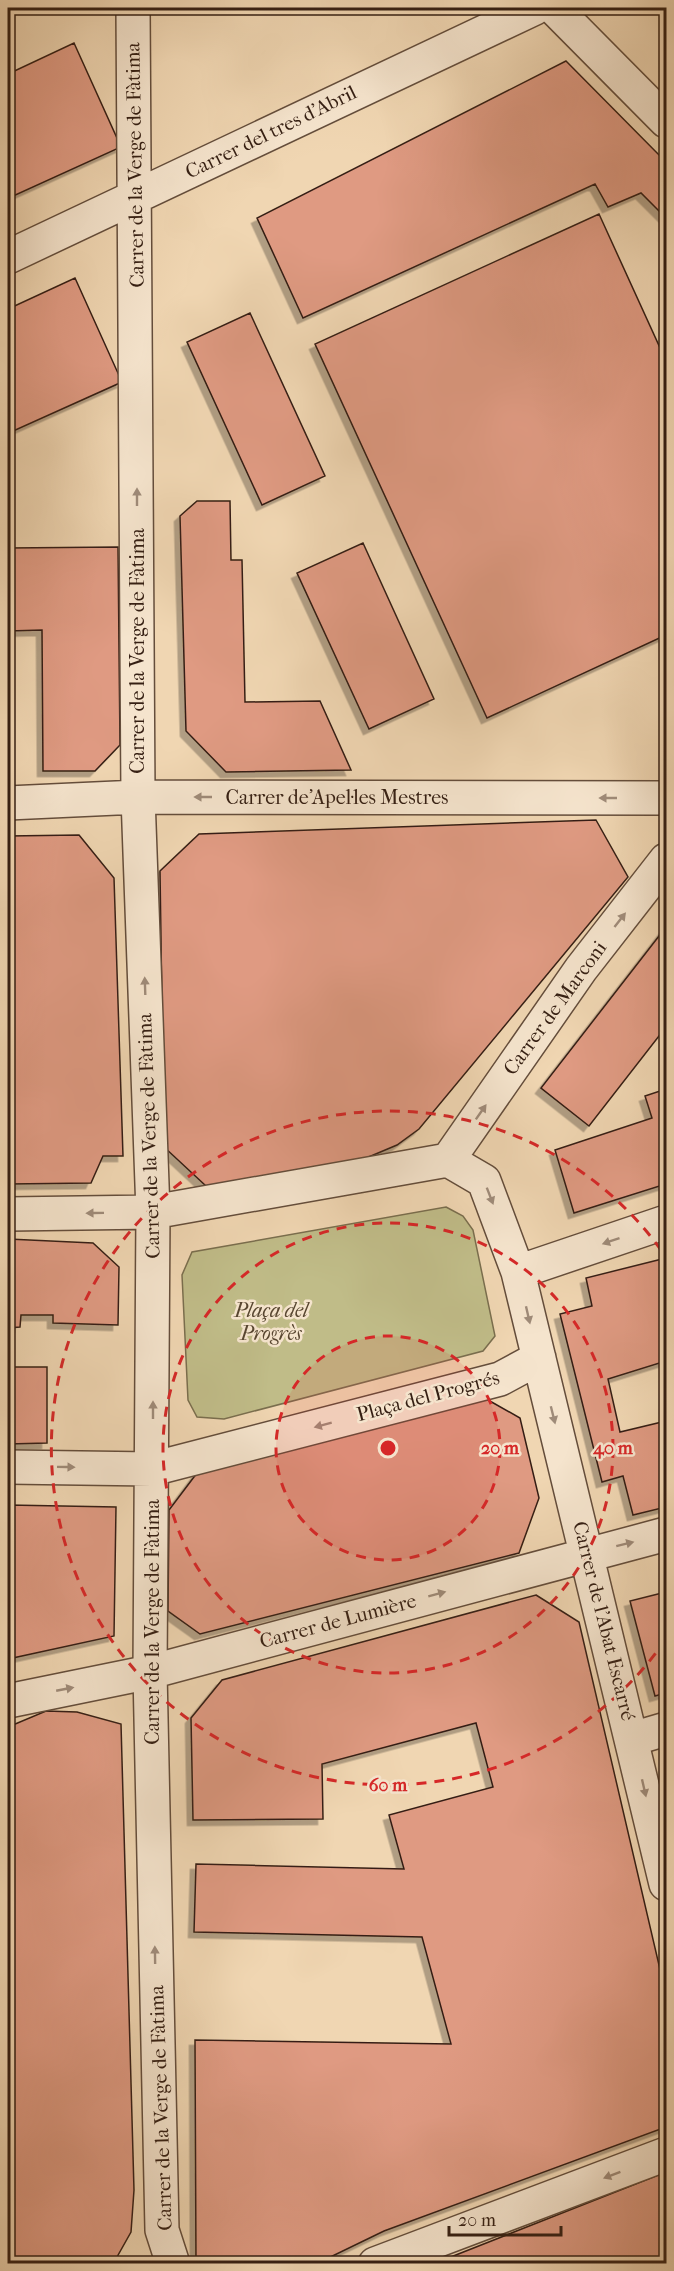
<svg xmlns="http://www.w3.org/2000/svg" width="674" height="2271" viewBox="0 0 674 2271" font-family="'IM FELL French Canon',serif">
	<defs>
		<filter id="shadow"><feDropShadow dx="-5.5" dy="5.5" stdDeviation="0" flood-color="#0004"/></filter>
	</defs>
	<rect width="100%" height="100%" fill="#f0d6b2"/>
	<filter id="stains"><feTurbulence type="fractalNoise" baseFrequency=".00333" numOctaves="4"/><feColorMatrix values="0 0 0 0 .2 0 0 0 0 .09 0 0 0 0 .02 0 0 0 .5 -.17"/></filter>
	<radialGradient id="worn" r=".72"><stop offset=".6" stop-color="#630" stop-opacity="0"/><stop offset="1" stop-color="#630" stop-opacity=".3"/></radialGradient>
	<path fill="#c0bc88" stroke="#7a6e4e" stroke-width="1.5" d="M446 1207 463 1216 473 1230 495 1336 483 1351 224 1419 197 1417 188 1400 182 1275 192 1252Z"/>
	<path fill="#df9a82" stroke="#351f13" stroke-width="1.5" filter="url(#shadow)" d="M74 43 121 147 11 197 8 190V74Z
		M566 61 666 162V218L641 193 608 207 595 184 303 318 257 218Z
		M599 214 666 361V635L487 718 315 344Z
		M75 278 122 382 11 432 8 424V309Z
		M250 313 325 476 262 505 187 342Z
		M197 501H230L231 560H242L245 702 320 701 351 770 226 772 186 731 180 516Z
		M363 543 434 699 369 729 297 573Z
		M118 547 120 745 95 771H43L42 630 8 631V548Z
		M596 820 628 877 419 1129 397 1145 352 1164 206 1186 164 1147 160 871 199 834Z
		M79 835 114 878 123 1156H103L91 1183 8 1184V836Z
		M666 927V1027L589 1126 541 1088Z
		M666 1089V1184L574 1213 555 1150 652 1118 645 1096Z
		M8 1239 93 1243 119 1267 118 1325 53 1323V1315H21L20 1327 8 1328Z
		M666 1258V1361L608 1379 620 1432 666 1421V1507L633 1515 623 1476 602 1482 560 1314 592 1306 586 1278Z
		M8 1367H47V1443L8 1444Z
		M481 1396 520 1418 539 1498 519 1553 200 1634 168 1611 169 1510 197 1473Z
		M8 1505 116 1507 114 1636 8 1659Z
		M666 1592V1693L655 1696 630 1601Z
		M536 1595 579 1622 666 1995V2127L384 2231 316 2264H196L195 2040 451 2044 422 1937 194 1932 196 1864 404 1869 389 1815 493 1787 476 1723 322 1764 323 1819 193 1820 191 1718 222 1680Z
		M46 1711 77 1712 121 1724 134 2190 131 2232 113 2264H8V1727Z
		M666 2172V2264H433Z"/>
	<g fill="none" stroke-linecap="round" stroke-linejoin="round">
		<defs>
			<path id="street" d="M133 8 138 797 153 1212 150 1672 162 2230 173 2264
				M554 8 666 121
				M8 257 535 8
				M8 803 138 797 666 798
				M448 1160 581 969 666 860
				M8 1214 153 1212 448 1160 484 1181 518 1272 666 1884
				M518 1272 666 1222
				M8 1467 152 1469 500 1379 539 1358
				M8 1701 150 1672 666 1534
				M632 1739 666 1729
				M375 2264 666 2154"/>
		</defs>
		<use href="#street" stroke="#644d3b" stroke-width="36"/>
		<use href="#street" stroke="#f5e4cd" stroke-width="33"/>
	</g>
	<defs><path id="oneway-solid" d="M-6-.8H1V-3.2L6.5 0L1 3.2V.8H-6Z" transform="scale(1.5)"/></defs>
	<g fill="#9f8b79">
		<use href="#oneway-solid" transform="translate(137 497) rotate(-90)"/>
		<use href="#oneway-solid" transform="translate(203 797) rotate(-180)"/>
		<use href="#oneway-solid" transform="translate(608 798) rotate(-180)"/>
		<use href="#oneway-solid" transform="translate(620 920) rotate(-52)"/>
		<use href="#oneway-solid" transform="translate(145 986) rotate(-92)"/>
		<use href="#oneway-solid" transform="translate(481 1112) rotate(-55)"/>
		<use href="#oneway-solid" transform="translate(490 1196) rotate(69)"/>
		<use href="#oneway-solid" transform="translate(95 1213) rotate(179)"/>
		<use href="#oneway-solid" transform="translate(611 1241) rotate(161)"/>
		<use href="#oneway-solid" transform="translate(528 1315) rotate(77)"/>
		<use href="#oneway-solid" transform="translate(153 1410) rotate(-90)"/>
		<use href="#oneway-solid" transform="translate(553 1415) rotate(76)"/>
		<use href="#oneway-solid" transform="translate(323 1425) rotate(165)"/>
		<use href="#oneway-solid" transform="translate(66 1467) rotate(1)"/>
		<use href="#oneway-solid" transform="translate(625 1544) rotate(-14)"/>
		<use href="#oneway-solid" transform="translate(437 1594) rotate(-15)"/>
		<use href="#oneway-solid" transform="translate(65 1689) rotate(-11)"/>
		<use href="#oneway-solid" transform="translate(644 1788) rotate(77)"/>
		<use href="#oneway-solid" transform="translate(155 1955) rotate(-91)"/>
		<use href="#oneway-solid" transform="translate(612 2175) rotate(159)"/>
	</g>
	<circle cx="388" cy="1448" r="112" fill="#d62828" fill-opacity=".12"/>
	<g fill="none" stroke="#d62828" stroke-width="3" stroke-dasharray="10 8">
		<circle cx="388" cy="1448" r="112"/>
		<circle cx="388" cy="1448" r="225"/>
		<path d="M666 1639A337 337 0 1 1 666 1257"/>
	</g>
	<g text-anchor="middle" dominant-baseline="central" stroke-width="5" stroke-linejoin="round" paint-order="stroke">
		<g font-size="20" fill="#351f13" stroke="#f5e4cd">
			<text transform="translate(271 132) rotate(-26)">Carrer del tres d'Abril</text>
			<text transform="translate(135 165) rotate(-91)">Carrer de la Verge de Fàtima</text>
			<text transform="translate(137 651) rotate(-90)">Carrer de la Verge de Fàtima</text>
			<text x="337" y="797">Carrer de'Apel·les Mestres</text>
			<text transform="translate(555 1008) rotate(-54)">Carrer de Marconi</text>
			<text transform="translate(149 1136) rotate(-92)">Carrer de la Verge de Fàtima</text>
			<text transform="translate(428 1396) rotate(-15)">Plaça del Progrés</text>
			<text transform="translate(338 1621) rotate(-15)">Carrer de Lumière</text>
			<text transform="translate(604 1621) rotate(76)">Carrer de l'Abat Escarré</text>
			<text transform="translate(152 1622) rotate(-90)">Carrer de la Verge de Fàtima</text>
			<text transform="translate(161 2108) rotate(-92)">Carrer de la Verge de Fàtima</text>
		</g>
		<g font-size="20" font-style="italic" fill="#584630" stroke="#f5e4cd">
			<text x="271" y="1310">Plaça del<tspan x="271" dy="23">Progrès</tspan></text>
		</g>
	</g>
	<circle cx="388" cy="1448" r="9" fill="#d62828" stroke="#f5e4cd" stroke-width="3"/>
	<g font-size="18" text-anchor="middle" font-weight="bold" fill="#d62828" stroke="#f5e4cd" stroke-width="5" stroke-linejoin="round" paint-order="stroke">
		<text x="500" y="1454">20 m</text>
		<text x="613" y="1454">40 m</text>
		<text x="388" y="1791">60 m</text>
	</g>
	<rect width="674" height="2271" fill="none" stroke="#f0d6b2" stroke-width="30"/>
	<rect x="9" y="9" width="656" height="2253" fill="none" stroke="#351f13" stroke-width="3"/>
	<rect x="15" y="15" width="644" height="2241" fill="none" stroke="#351f13" stroke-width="1.5"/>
	<path d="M449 2226v9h112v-9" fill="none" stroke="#351f13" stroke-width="3"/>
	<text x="458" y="2226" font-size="18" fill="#351f13" stroke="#f5e4cd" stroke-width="4.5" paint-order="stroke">20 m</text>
	<rect width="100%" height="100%" filter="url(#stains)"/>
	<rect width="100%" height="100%" fill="url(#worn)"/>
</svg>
